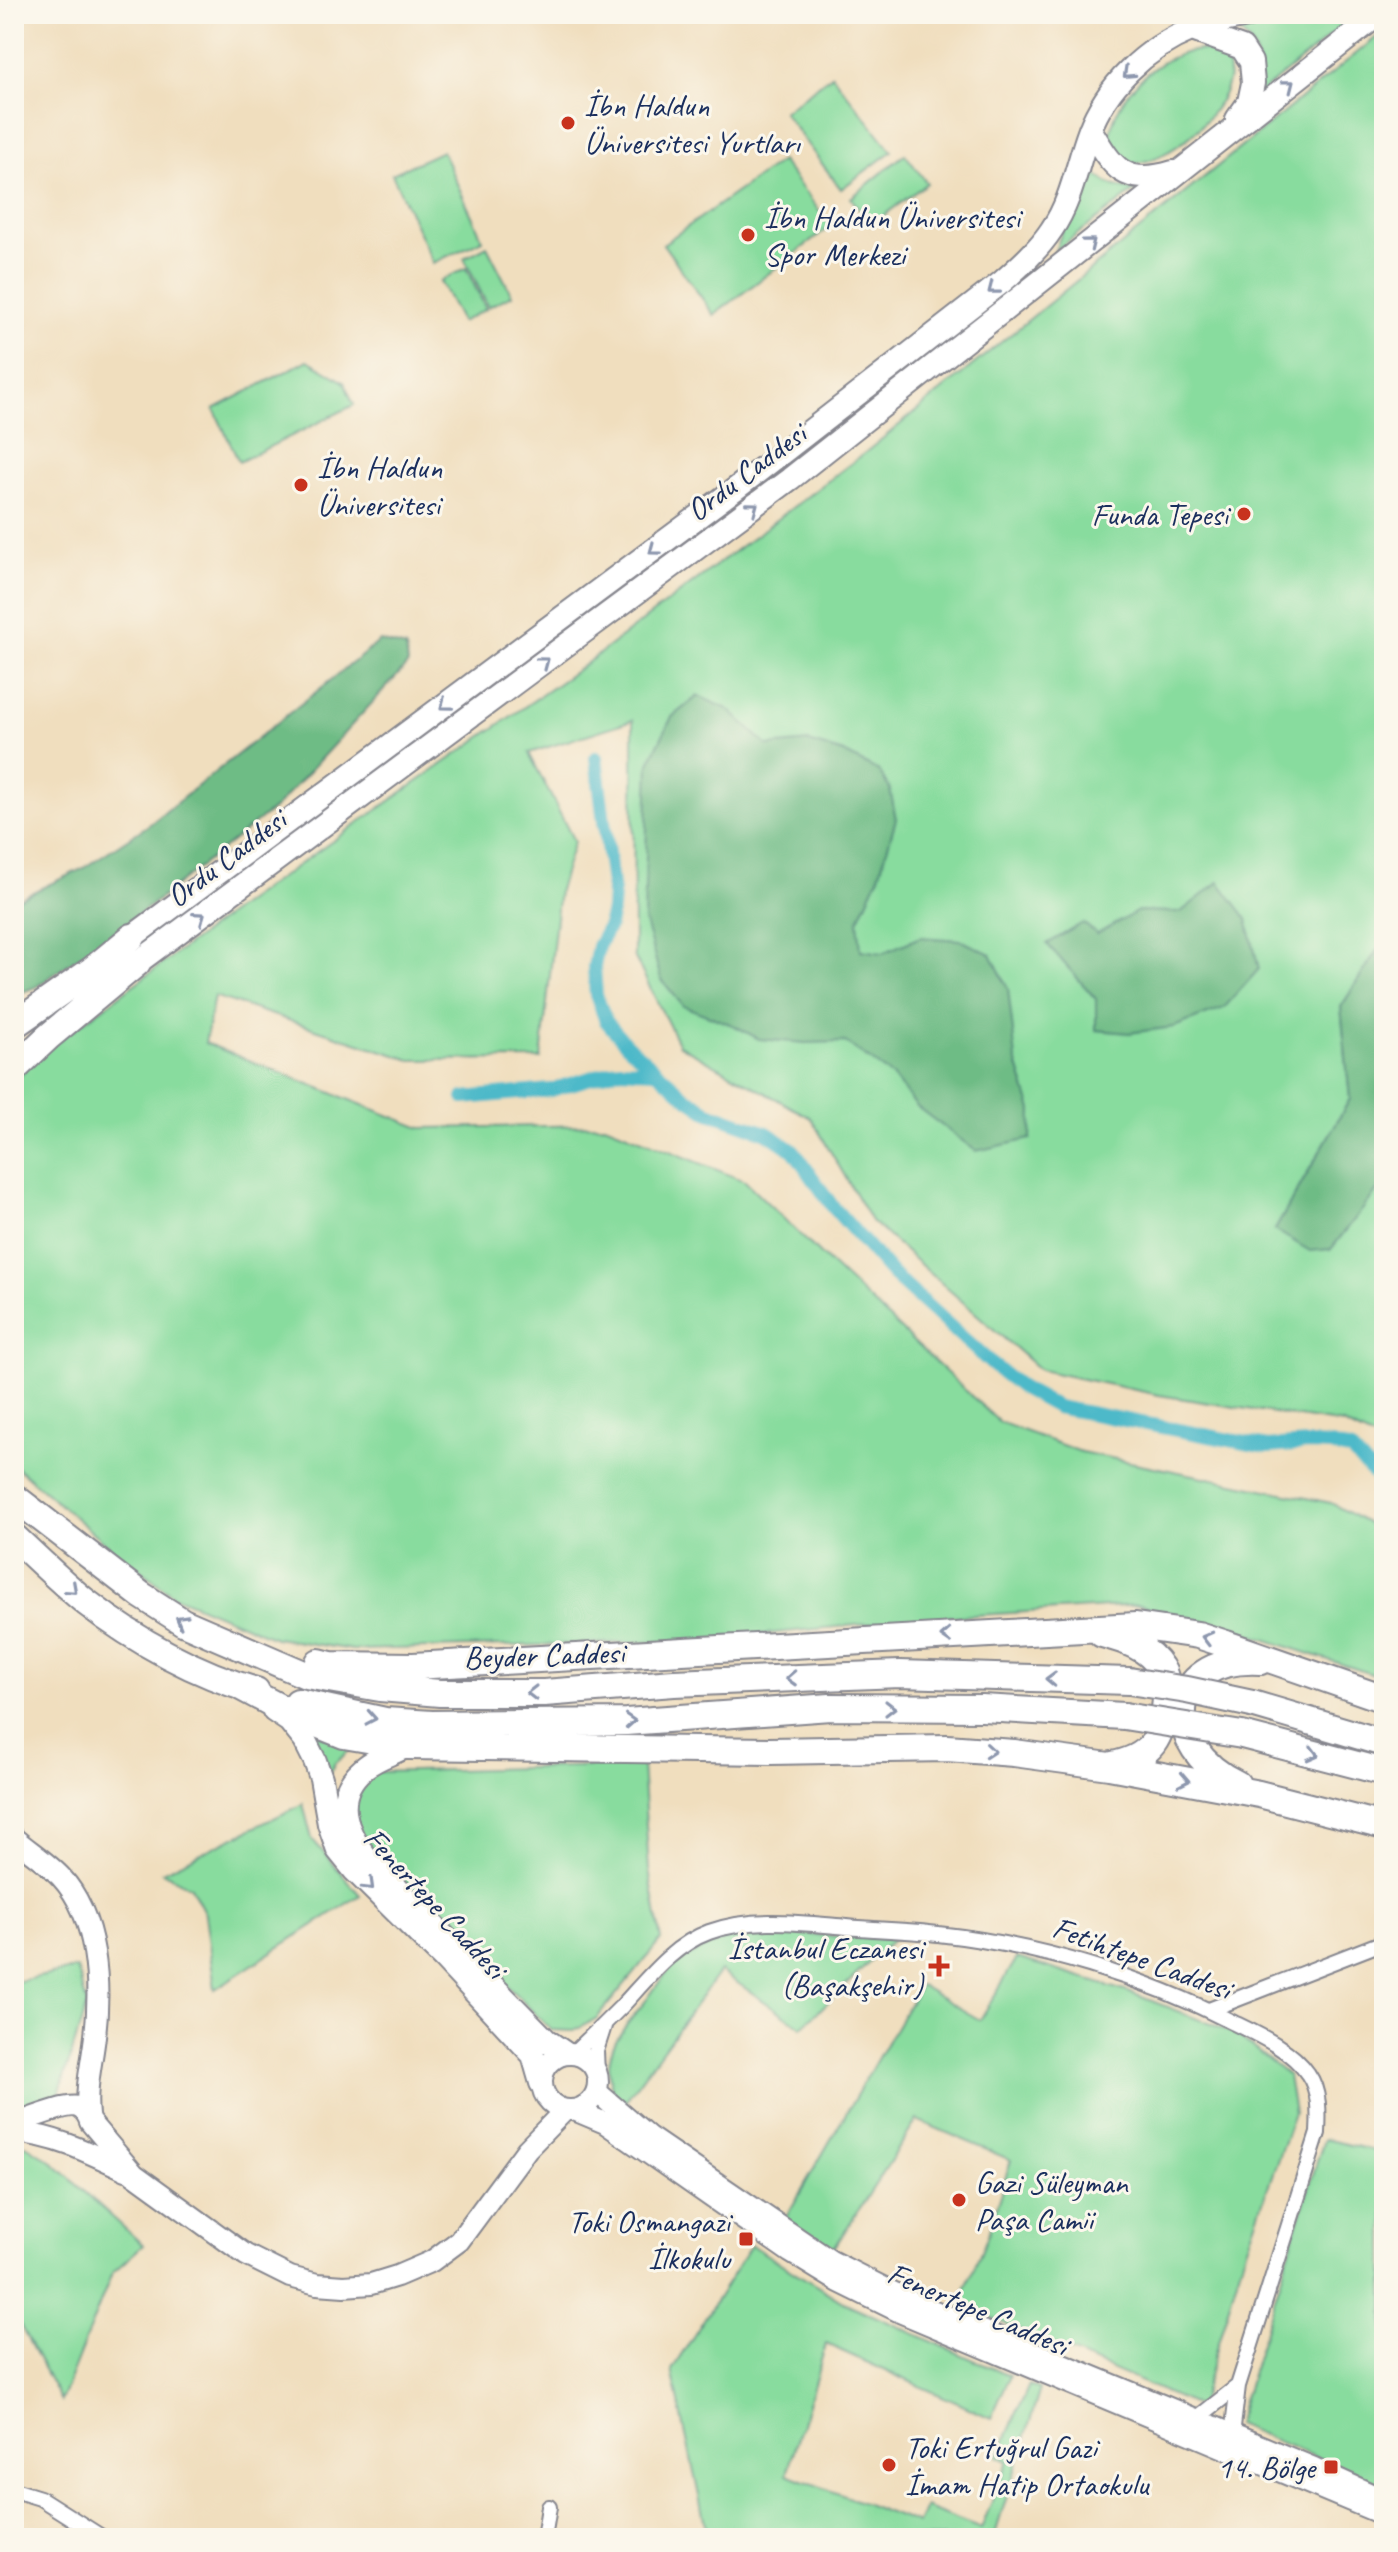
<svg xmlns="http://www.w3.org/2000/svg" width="1398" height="2552" viewBox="0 0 1398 2552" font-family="Caveat,sans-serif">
	<rect width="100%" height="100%" fill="#fbf7ec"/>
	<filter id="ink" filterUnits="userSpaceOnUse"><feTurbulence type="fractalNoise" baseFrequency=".0125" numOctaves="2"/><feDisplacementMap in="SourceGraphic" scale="16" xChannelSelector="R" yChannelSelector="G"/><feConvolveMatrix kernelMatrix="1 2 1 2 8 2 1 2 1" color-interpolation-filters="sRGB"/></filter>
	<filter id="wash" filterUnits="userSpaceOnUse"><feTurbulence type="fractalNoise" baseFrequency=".006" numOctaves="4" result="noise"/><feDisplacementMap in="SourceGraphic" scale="32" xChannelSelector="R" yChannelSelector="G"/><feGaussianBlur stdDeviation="1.8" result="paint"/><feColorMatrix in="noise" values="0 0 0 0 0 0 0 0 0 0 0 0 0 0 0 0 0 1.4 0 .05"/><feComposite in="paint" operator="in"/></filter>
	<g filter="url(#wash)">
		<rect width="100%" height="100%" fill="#f0debe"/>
		<path fill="#88dc9e" stroke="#52867e" stroke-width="2" d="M1300 14H1357L1258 95C1259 61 1261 51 1236 28Z
			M1384 31V940L1341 1007 1350 1099 1275 1230 1331 1249 1384 1182V1444L1343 1424 1159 1395 1040 1370 871 1221 811 1118 679 1045 634 956 633 720 529 753 574 841 559 890 541 1059 411 1060 214 996 205 1043 421 1128 605 1125 745 1181 822 1256 999 1422 1081 1452 1331 1503 1384 1533V1678L1252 1635 1140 1605 928 1618 693 1641 353 1650 275 1638 174 1596 100 1539 14 1465V1081L39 1055 251 898 583 666 866 452Z
			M1199 50C1273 50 1195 165 1125 164L1109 139C1116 94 1155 56 1199 50Z
			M832 75 892 151 841 189 783 112Z
			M442 151 483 240 433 263 392 174Z
			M905 154 927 183 871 225 851 198Z
			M781 161 831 226 714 315 663 244Z
			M1088 162C1099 182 1114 188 1136 190L1055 251Z
			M487 246 512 295 488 307 464 258Z
			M466 268 486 309 461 322 440 281Z
			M308 360 344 382 354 405 239 462 214 409Z
			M308 1731 355 1746 335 1763 326 1781Z
			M642 1765 649 1870 661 1940 597 2018 574 2031 551 2030 362 1839 351 1822 357 1785 375 1772Z
			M303 1804 312 1839 360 1895 215 1989 205 1914 191 1887 162 1872Z
			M749 1932 894 1939 802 2027 720 1971 620 2108C594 2057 617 2037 648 1998 656 1987 665 1972 676 1964 698 1948 723 1940 749 1932Z
			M1017 1958 1134 1994 1236 2034 1288 2076 1294 2113 1243 2258 1199 2407 959 2304 986 2240 1011 2160 917 2120 832 2251 785 2219 920 1985 980 2020Z
			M77 1969 87 2004 58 2097 14 2107V1982Z
			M1324 2139 1384 2153V2486L1236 2424Z
			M26 2145 51 2161 143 2245 112 2273 61 2401 14 2314V2146Z
			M751 2245 843 2302 1010 2376 991 2418 826 2344 787 2474 918 2524 925 2507 981 2529 1008 2461 998 2456 1029 2385 1040 2389 994 2538H708L672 2370Z"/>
		<path fill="#6ebc85" stroke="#447672" stroke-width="2" d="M380 641 406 648 408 664 277 806 145 910 36 987 14 995V901L82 869 150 824Z
			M698 696 728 709 768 746 809 742 844 753 879 771 890 789 896 819 879 876 858 921 861 950 883 953 920 937 960 940 991 954 1008 988 1016 1059 1032 1110 1031 1139 976 1151 917 1107 892 1076 845 1042 805 1043 759 1039 735 1026 683 1006 661 979 644 919 649 763 672 717Z
			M1219 882 1247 919 1259 969 1224 1008 1174 1027 1129 1033 1096 1030V999L1047 944 1083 923 1097 934 1138 911 1181 912Z
			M1384 940V1182L1331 1249 1310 1251 1275 1230 1350 1099 1341 1007Z"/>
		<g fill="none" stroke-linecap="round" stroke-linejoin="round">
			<path stroke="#4db9c9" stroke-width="14" d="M596 758 613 893 612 909 609 926 598 946 594 967 596 995 606 1021 626 1044 686 1097 708 1112 767 1133 794 1151 833 1207 892 1274 994 1366 1022 1388 1057 1407 1267 1447 1308 1444 1331 1445 1351 1451 1384 1484
				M464 1098 551 1090 620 1069 655 1071"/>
		</g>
	</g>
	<g filter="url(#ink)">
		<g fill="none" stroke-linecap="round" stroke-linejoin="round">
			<defs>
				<path id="street" d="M1209 2010 1384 1942
					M574 2053C590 2038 606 2022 622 2006 647 1979 673 1945 709 1932 754 1916 801 1923 847 1927 878 1930 908 1930 938 1934 1039 1945 1144 1977 1234 2023 1259 2035 1292 2050 1308 2074 1320 2091 1319 2114 1318 2133L1238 2386 1232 2435
					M597 2074 596 2051 604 2026
					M1196 2419 1238 2386
					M14 2490 40 2498 103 2538
					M544 2538 549 2507"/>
				<path id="secondary" d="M14 1838C29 1851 48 1863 61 1877 98 1917 101 1985 95 2036 92 2063 85 2087 88 2115
					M542 2082a28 28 0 1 1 56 0a28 28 0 1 1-56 0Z
					M597 2092 649 2137 831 2261 908 2300 1314 2468 1384 2500
					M574 2110 605 2123 790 2252 839 2282 902 2313 1384 2515
					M14 2124C27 2120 67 2103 78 2107 85 2110 88 2115 90 2122L134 2174 246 2255 290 2277 317 2284 344 2286 371 2284 397 2276 432 2261 459 2241 527 2149 565 2110
					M14 2132C57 2136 88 2152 126 2170"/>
				<path id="primary" d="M1192 30 1242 48 1251 62 1253 83 1249 102 1237 119
					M1090 129C1113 168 1124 187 1173 172
					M132 937 738 487 1002 282C1020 266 1039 249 1052 229 1072 200 1077 164 1089 132 1106 86 1146 48 1191 30 1212 22 1234 19 1256 14
					M137 963 790 479 1379 14
					M274 1711 289 1721 305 1741 315 1761 321 1778 329 1824 338 1850 355 1871 444 1959 533 2055 541 2083
					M408 1746C394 1753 375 1758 363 1769 332 1795 345 1833 368 1859L546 2040 565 2053"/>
				<path id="highway" d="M14 1025 92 970 132 937
					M14 1069 48 1037 137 963
					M14 1497 141 1595 183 1622 306 1675 380 1688 440 1693H544L674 1683 900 1674 1129 1681
					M14 1537C38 1559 62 1583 87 1603 136 1641 197 1674 256 1691
					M1102 1634C1125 1640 1148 1647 1161 1668 1167 1677 1167 1689 1166 1699 1163 1737 1152 1758 1112 1765
					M319 1662 331 1665 413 1666 1136 1626 1198 1635 1226 1644 1384 1699
					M241 1687 292 1714 344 1735 408 1746 770 1751 947 1748 1014 1753 1109 1766 1259 1794 1384 1826
					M298 1702 385 1721 432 1724 626 1722 830 1707 982 1708 1124 1716
					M1252 1704 1384 1743
					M1242 1735 1384 1772
					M1237 1784C1161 1748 1162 1656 1260 1661"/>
			</defs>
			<use href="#street" stroke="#86868e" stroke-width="18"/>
			<use href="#secondary" stroke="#86868e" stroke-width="24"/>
			<use href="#primary" stroke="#86868e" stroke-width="26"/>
			<use href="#highway" stroke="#86868e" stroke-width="30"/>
			<use href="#street" stroke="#fff" stroke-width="14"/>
			<use href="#secondary" stroke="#fff" stroke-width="20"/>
			<use href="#primary" stroke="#fff" stroke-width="22"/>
			<use href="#highway" stroke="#fff" stroke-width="26"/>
			<defs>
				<path id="highway-bridge" d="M1129 1681 1187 1690 1252 1704
					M1124 1716 1242 1735"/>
			</defs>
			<use href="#highway-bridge" stroke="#86868e" stroke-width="30" stroke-linecap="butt"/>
			<use href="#highway-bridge" stroke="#fff" stroke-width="26"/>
		</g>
		<defs><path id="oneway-chevron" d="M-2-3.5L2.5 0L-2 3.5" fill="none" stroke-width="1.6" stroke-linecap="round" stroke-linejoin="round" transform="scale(2)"/></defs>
		<g stroke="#8d97ae">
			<use href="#oneway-chevron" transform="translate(1128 73) rotate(137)"/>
			<use href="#oneway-chevron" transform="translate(1289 85) rotate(-38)"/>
			<use href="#oneway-chevron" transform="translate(1090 243) rotate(-39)"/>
			<use href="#oneway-chevron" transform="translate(993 289) rotate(142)"/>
			<use href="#oneway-chevron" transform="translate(753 507) rotate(-37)"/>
			<use href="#oneway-chevron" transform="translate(654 550) rotate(143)"/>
			<use href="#oneway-chevron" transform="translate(544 662) rotate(-37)"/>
			<use href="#oneway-chevron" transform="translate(445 705) rotate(143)"/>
			<use href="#oneway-chevron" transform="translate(200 917) rotate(-36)"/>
			<use href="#oneway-chevron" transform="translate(72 1589) rotate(42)"/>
			<use href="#oneway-chevron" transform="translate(181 1620) rotate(-150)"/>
			<use href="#oneway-chevron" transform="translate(946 1636) rotate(177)"/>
			<use href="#oneway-chevron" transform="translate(1207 1638) rotate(-165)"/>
			<use href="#oneway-chevron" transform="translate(791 1678) rotate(178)"/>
			<use href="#oneway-chevron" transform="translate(1051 1679) rotate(-178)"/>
			<use href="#oneway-chevron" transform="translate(532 1693) rotate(180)"/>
			<use href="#oneway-chevron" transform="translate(890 1708)"/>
			<use href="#oneway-chevron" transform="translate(371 1718) rotate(10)"/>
			<use href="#oneway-chevron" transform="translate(630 1721) rotate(-3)"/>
			<use href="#oneway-chevron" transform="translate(990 1751) rotate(5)"/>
			<use href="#oneway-chevron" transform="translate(1313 1754) rotate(15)"/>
			<use href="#oneway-chevron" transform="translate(1184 1780) rotate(11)"/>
			<use href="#oneway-chevron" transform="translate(369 1885) rotate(44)"/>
		</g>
	</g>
	<g fill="#c8321e" stroke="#fbf7ec" stroke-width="3">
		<circle cx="568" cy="123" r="8"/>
		<circle cx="748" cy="235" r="8"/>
		<circle cx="301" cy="485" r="8"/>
		<circle cx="1244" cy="514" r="8"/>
		<path d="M935 1954h8v8h8v8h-8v8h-8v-8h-8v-8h8z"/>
		<circle cx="959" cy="2200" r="8"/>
		<rect x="738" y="2231" width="16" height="16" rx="4"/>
		<circle cx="889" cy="2465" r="8"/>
		<rect x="1323" y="2459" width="16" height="16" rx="4"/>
	</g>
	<g text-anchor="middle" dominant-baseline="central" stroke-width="6" stroke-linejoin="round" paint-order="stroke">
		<g font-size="32" fill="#1b2f5e" stroke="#fbf7ec" text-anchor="start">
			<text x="584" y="105">İbn Haldun<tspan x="584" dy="37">Üniversitesi Yurtları</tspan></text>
			<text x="764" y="217">İbn Haldun Üniversitesi<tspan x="764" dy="37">Spor Merkezi</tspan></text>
			<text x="317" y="467">İbn Haldun<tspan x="317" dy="37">Üniversitesi</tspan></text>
			<text x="1228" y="514" text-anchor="end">Funda Tepesi</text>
			<text x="923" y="1948" text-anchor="end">İstanbul Eczanesi<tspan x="923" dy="37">(Başakşehir)</tspan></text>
			<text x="975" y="2182">Gazi Süleyman<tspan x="975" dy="37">Paşa Camii</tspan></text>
			<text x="730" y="2221" text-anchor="end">Toki Osmangazi<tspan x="730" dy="37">İlkokulu</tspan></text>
			<text x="905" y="2447">Toki Ertuğrul Gazi<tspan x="905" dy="37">İmam Hatip Ortaokulu</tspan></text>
			<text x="1315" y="2467" text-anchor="end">14. Bölge</text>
		</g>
		<g font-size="32" fill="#1b2f5e" stroke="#fbf7ec">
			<text transform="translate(746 472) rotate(-37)">Ordu Caddesi</text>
			<text transform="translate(226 858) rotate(-37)">Ordu Caddesi</text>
			<text transform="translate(544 1655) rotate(-2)">Beyder Caddesi</text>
			<text transform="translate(435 1903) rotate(47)">Fenertepe Caddesi</text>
			<text transform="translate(1142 1958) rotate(20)">Fetihtepe Caddesi</text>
			<text transform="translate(978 2309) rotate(23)">Fenertepe Caddesi</text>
		</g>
	</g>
	<rect width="1398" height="2552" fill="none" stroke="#fbf7ec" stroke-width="48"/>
</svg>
